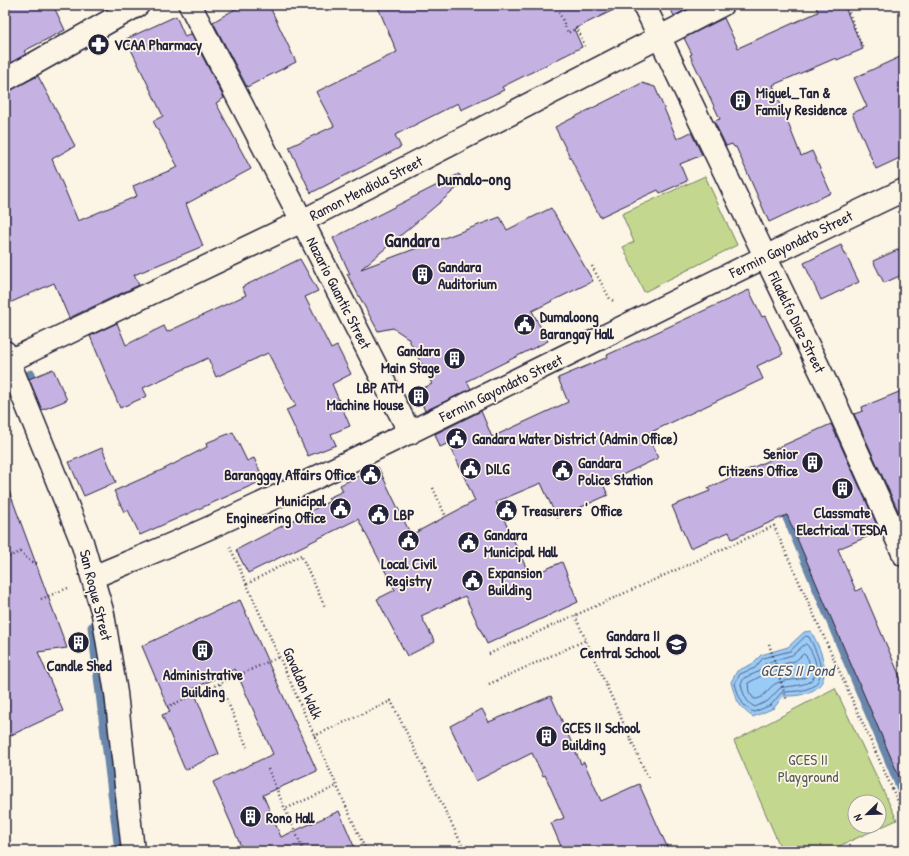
<svg xmlns="http://www.w3.org/2000/svg" width="909" height="856" viewBox="0 0 909 856" font-family="'Patrick Hand',sans-serif">
	<rect width="100%" height="100%" fill="#fcf5e5"/>
	<filter id="ink" filterUnits="userSpaceOnUse"><feTurbulence type="fractalNoise" baseFrequency=".025" numOctaves="2"/><feDisplacementMap in="SourceGraphic" scale="8" xChannelSelector="R" yChannelSelector="G"/><feConvolveMatrix kernelMatrix="1 2 1 2 8 2 1 2 1" color-interpolation-filters="sRGB"/></filter>
	<g filter="url(#ink)">
		<path fill="#c3d88e" stroke="#727d64" fill-rule="evenodd" d="M705 176 737 245 644 292 623 247 634 242 622 214Z
			M835 688 897 820 828 851H782L734 741ZM855 802H879V826H855Z"/>
		<path fill="#9acaf6" stroke="#6a87ab" d="M811 631C822 652 838 685 804 694 798 696 790 696 783 696L774 708 753 717C739 708 735 698 731 682L737 671 752 664 761 655 788 647 804 632Z"/>
		<g fill="none" stroke-linecap="round" stroke-linejoin="round">
			<path stroke="#526586" stroke-width="1" d="M806 636 809 637C818 654 832 684 803 690 795 692 788 691 781 693L771 705 754 712C742 708 738 695 735 683L740 674 755 668 763 658 790 651Z
				M806 644C810 647 813 655 815 660 821 688 798 684 780 688L768 701 755 707C746 703 743 693 741 684L744 678 758 672 766 663 792 655Z
				M804 654C811 659 811 670 806 677 797 681 786 679 777 683 767 687 765 700 754 699L749 692 748 683 761 676 769 668 795 661Z"/>
			<path stroke="#6a87ab" stroke-width="9" d="M21 379 31 374
				M785 513 904 796
				M92 627 119 851"/>
		</g>
		<path fill="#c6b2e2" stroke="#22223b" d="M5 5H53L65 30 24 51 26 54 5 66Z
			M242 5H269L296 62 247 87 213 22Z
			M377 5H624L574 29 582 47 502 87 504 90 461 110 458 103 395 135 401 147 311 193 289 147 334 126 316 92 397 52Z
			M669 5H695L674 16Z
			M815 5H844L863 49 837 60 836 58 773 85 801 156 812 151 831 193 769 222 736 147H734L732 144 726 146 714 121 720 119 690 55 692 54 684 38 724 18 738 48 818 12Z
			M176 16 185 37 191 34 224 98 216 103 251 169 186 204 203 246 134 275 139 285 69 318 54 283 5 305V92L38 76 75 146 52 159 78 221 137 196 133 186 178 167 153 121 163 116 126 39Z
			M904 55V156L876 169 852 113 867 107 854 78Z
			M642 83 655 87 677 139 691 132 702 155 680 164 687 181 660 193 658 190 600 217 555 127Z
			M459 174 464 182 361 269 500 217 507 230 551 208 593 281 532 311 548 341 467 381 471 389 425 411 417 391 432 384 408 338 393 328 378 331 347 274H350L333 238Z
			M841 245 859 282 821 300 804 263Z
			M904 247V274L884 283 873 261Z
			M300 259 318 291 305 297 331 349 337 346 351 374 332 384 350 426 331 434 336 445 308 456 286 410 296 406 268 353 216 377 208 358 143 388 147 396 120 408 90 336 117 323 126 345 164 326 167 332 246 295 242 287Z
			M749 290 762 317 765 316 783 354 757 366 763 379 647 434 658 458 603 484 608 495 557 518 541 483 496 502 530 576 562 562 578 602 487 644 465 596 421 616 435 642 407 656 377 599 395 590 358 519 248 573 236 550 330 501 328 498 343 491 340 485 378 467 411 535 475 501 449 443 440 447 435 434 481 411 492 437 568 402 558 378 608 357 607 355Z
			M53 369 67 400 42 410 29 379Z
			M904 390V513L900 515 854 414 863 411 862 407Z
			M831 424 877 525 874 526 876 533 838 549 856 591 862 588 904 686V788L787 515 732 539 729 532 690 548 672 506 710 491 708 488 778 456 775 449Z
			M233 432 247 461 254 458 264 480 140 535 128 510 124 512 114 491 164 469 207 447 206 443Z
			M102 448 116 482 84 496 69 462Z
			M5 488H8L67 648 38 652 63 711 5 738Z
			M240 600 317 771 263 795 281 837 339 811 356 851H243L213 782 273 754 235 669 193 689 219 754 185 770 162 715 170 712 142 646Z
			M551 696 581 764 584 762 601 801 639 784 669 851H563L551 823 564 818 545 775 543 776 532 753 476 781 450 726 482 709 489 722Z"/>
		<g fill="none" stroke-linecap="round" stroke-linejoin="round">
			<defs>
				<path id="street" d="M190 5 302 221 410 433
					M644 5 831 393 904 555
					M5 80 138 5
					M5 363 302 221 722 5
					M93 577C136 559 179 542 222 522 451 416 675 298 904 190"/>
				<path id="secondary" d="M5 352 82 542 103 614 116 693 133 851"/>
			</defs>
			<use href="#street" stroke="#22223b" stroke-width="25"/>
			<use href="#secondary" stroke="#22223b" stroke-width="25"/>
			<path stroke="#22223b" stroke-width="2.5" stroke-dasharray="1 3" stroke-linecap="butt" d="M846 5 863 49
				M559 12 568 33 577 28 585 46
				M592 266 610 299 614 301
				M433 488 446 517
				M230 547 366 851
				M5 558 20 552 30 561 39 564
				M247 584 301 555 325 607
				M41 599 68 588
				M575 616 649 780
				M769 644 787 701
				M489 654 774 526 904 815
				M220 684 247 747
				M489 684 586 640
				M167 707 279 657
				M314 736 391 701 465 851
				M268 769 285 809
				M304 851 285 809 337 786
				M890 851 904 845"/>
			<use href="#street" stroke="#fcf5e5" stroke-width="22"/>
			<use href="#secondary" stroke="#fcf5e5" stroke-width="22"/>
		</g>
	</g>
	<defs>
		<symbol id="pharmacy-disc" viewBox="-11 -11 22 22"><circle r="9.5" fill="#22223b" stroke="#fcf5e5"/><path d="M-2-6h4v4h4v4h-4v4h-4v-4h-4v-4h4Z" fill="#fff"/></symbol>
		<symbol id="building-disc" viewBox="-11 -11 22 22"><circle r="9.5" fill="#22223b" stroke="#fcf5e5"/><path d="M-4-6H4V6H1V3H-1V6H-4ZM-2.5-4.3h1.7v1.8h-1.7ZM.8-4.3h1.7v1.8H.8ZM-2.5-1h1.7V.8h-1.7ZM.8-1h1.7V.8H.8Z" fill="#fff"/></symbol>
		<symbol id="civic-disc" viewBox="-11 -11 22 22"><circle r="9.5" fill="#22223b" stroke="#fcf5e5"/><path d="M-.6-6.5H3V-4.5H.6V-3L4-1V1h2V6H-6V1h2V-1L-.6-3ZM-1.2 2.5V6h2.4V2.5Z" fill="#fff"/></symbol>
		<symbol id="school-disc" viewBox="-11 -11 22 22"><circle r="9.5" fill="#22223b" stroke="#fcf5e5"/><path d="M0-5L7-2L0 1L-7-2ZM-4 1L0 2.5L4 1V4Q0 6-4 4Z" fill="#fff"/></symbol>
	</defs>
	<g fill-rule="evenodd">
		<use href="#pharmacy-disc" x="86" y="32" width="25" height="25"/>
		<use href="#building-disc" x="728" y="88" width="25" height="25"/>
		<use href="#building-disc" x="410" y="262" width="25" height="25"/>
		<use href="#civic-disc" x="512" y="312" width="25" height="25"/>
		<use href="#building-disc" x="442" y="346" width="25" height="25"/>
		<use href="#building-disc" x="406" y="384" width="25" height="25"/>
		<use href="#civic-disc" x="444" y="426" width="25" height="25"/>
		<use href="#building-disc" x="800" y="450" width="25" height="25"/>
		<use href="#civic-disc" x="458" y="456" width="25" height="25"/>
		<use href="#civic-disc" x="550" y="458" width="25" height="25"/>
		<use href="#civic-disc" x="358" y="462" width="25" height="25"/>
		<use href="#building-disc" x="830" y="476" width="25" height="25"/>
		<use href="#civic-disc" x="328" y="496" width="25" height="25"/>
		<use href="#civic-disc" x="494" y="498" width="25" height="25"/>
		<use href="#civic-disc" x="366" y="502" width="25" height="25"/>
		<use href="#civic-disc" x="396" y="528" width="25" height="25"/>
		<use href="#civic-disc" x="456" y="530" width="25" height="25"/>
		<use href="#civic-disc" x="460" y="568" width="25" height="25"/>
		<use href="#building-disc" x="66" y="630" width="25" height="25"/>
		<use href="#school-disc" x="664" y="632" width="25" height="25"/>
		<use href="#building-disc" x="190" y="638" width="25" height="25"/>
		<use href="#building-disc" x="534" y="724" width="25" height="25"/>
		<use href="#building-disc" x="238" y="804" width="25" height="25"/>
	</g>
	<g text-anchor="middle" dominant-baseline="central" stroke-width="3.5" stroke-linejoin="round" paint-order="stroke">
		<g font-size="15" font-weight="bold" fill="#22223b" stroke="#fcf5e5" text-anchor="start">
			<text x="114" y="44">VCAA Pharmacy</text>
			<text x="756" y="92">Miguel_Tan &amp;<tspan x="756" dy="17">Family Residence</tspan></text>
			<text x="438" y="266">Gandara<tspan x="438" dy="17">Auditorium</tspan></text>
			<text x="540" y="316">Dumaloong<tspan x="540" dy="17">Barangay Hall</tspan></text>
			<text x="440" y="350" text-anchor="end">Gandara<tspan x="440" dy="17">Main Stage</tspan></text>
			<text x="404" y="387" text-anchor="end">LBP ATM<tspan x="404" dy="17">Machine House</tspan></text>
			<text x="472" y="438">Gandara Water District (Admin Office)</text>
			<text x="798" y="453" text-anchor="end">Senior<tspan x="798" dy="17">Citizens Office</tspan></text>
			<text x="578" y="462">Gandara<tspan x="578" dy="17">Police Station</tspan></text>
			<text x="486" y="468">DILG</text>
			<text x="356" y="474" text-anchor="end">Baranggay Affairs Office</text>
			<text x="326" y="500" text-anchor="end">Municipal<tspan x="326" dy="17">Engineering Office</tspan></text>
			<text x="522" y="510">Treasurers ' Office</text>
			<text x="842" y="512" text-anchor="middle">Classmate<tspan x="842" dy="17">Electrical TESDA</tspan></text>
			<text x="394" y="514">LBP</text>
			<text x="484" y="534">Gandara<tspan x="484" dy="17">Municipal Hall</tspan></text>
			<text x="409" y="563" text-anchor="middle">Local Civil<tspan x="409" dy="17">Registry</tspan></text>
			<text x="488" y="572">Expansion<tspan x="488" dy="17">Building</tspan></text>
			<text x="660" y="635" text-anchor="end">Gandara II<tspan x="660" dy="17">Central School</tspan></text>
			<text x="79" y="665" text-anchor="middle">Candle Shed</text>
			<text x="203" y="674" text-anchor="middle">Administrative<tspan x="203" dy="17">Building</tspan></text>
			<text x="562" y="727">GCES II School<tspan x="562" dy="17">Building</tspan></text>
			<text x="266" y="817">Rono Hall</text>
		</g>
		<g font-size="15" fill="#22223b" stroke="#fcf5e5">
			<text transform="translate(366 188) rotate(-27)">Ramon Mendiola Street</text>
			<text transform="translate(791 244) rotate(-26)">Fermin Gayondato Street</text>
			<text transform="translate(339 293) rotate(63)">Nazario Guantic Street</text>
			<text transform="translate(797 322) rotate(64)">Filadelfo Diaz Street</text>
			<text transform="translate(501 388) rotate(-26)">Fermin Gayondato Street</text>
			<text transform="translate(96 595) rotate(76)">San Roque Street</text>
			<text transform="translate(303 683) rotate(66)">Gavaldon Walk</text>
		</g>
		<g font-size="15" fill="#525954" stroke="#fcf5e5">
			<text x="808" y="759">GCES II<tspan x="808" dy="17">Playground</tspan></text>
		</g>
		<g font-size="16" font-style="italic" fill="#465473" stroke="#fcf5e5">
			<text x="797" y="670">GCES II Pond</text>
		</g>
		<g font-size="17" font-weight="bold" fill="#22223b" stroke="#fcf5e5">
			<text x="474" y="178">Dumalo-ong</text>
		</g>
		<g font-size="19" font-weight="bold" fill="#22223b" stroke="#fcf5e5">
			<text x="412" y="240">Gandara</text>
		</g>
	</g>
	<rect width="909" height="856" fill="none" stroke="#fcf5e5" stroke-width="20"/>
	<rect x="10" y="10" width="889" height="836" fill="none" stroke="#22223b" stroke-width="1.5" filter="url(#ink)"/>
	<g transform="translate(867 814) rotate(247)"><circle r="19" fill="#fcf5e5" stroke="#a5a1a1"/>
	<path d="M0-3L7 15L0 10L-7 15Z" fill="#22223b"/>
	<text y="-6" font-size="11" font-weight="bold" text-anchor="middle" fill="#22223b">N</text>
	</g>
</svg>
